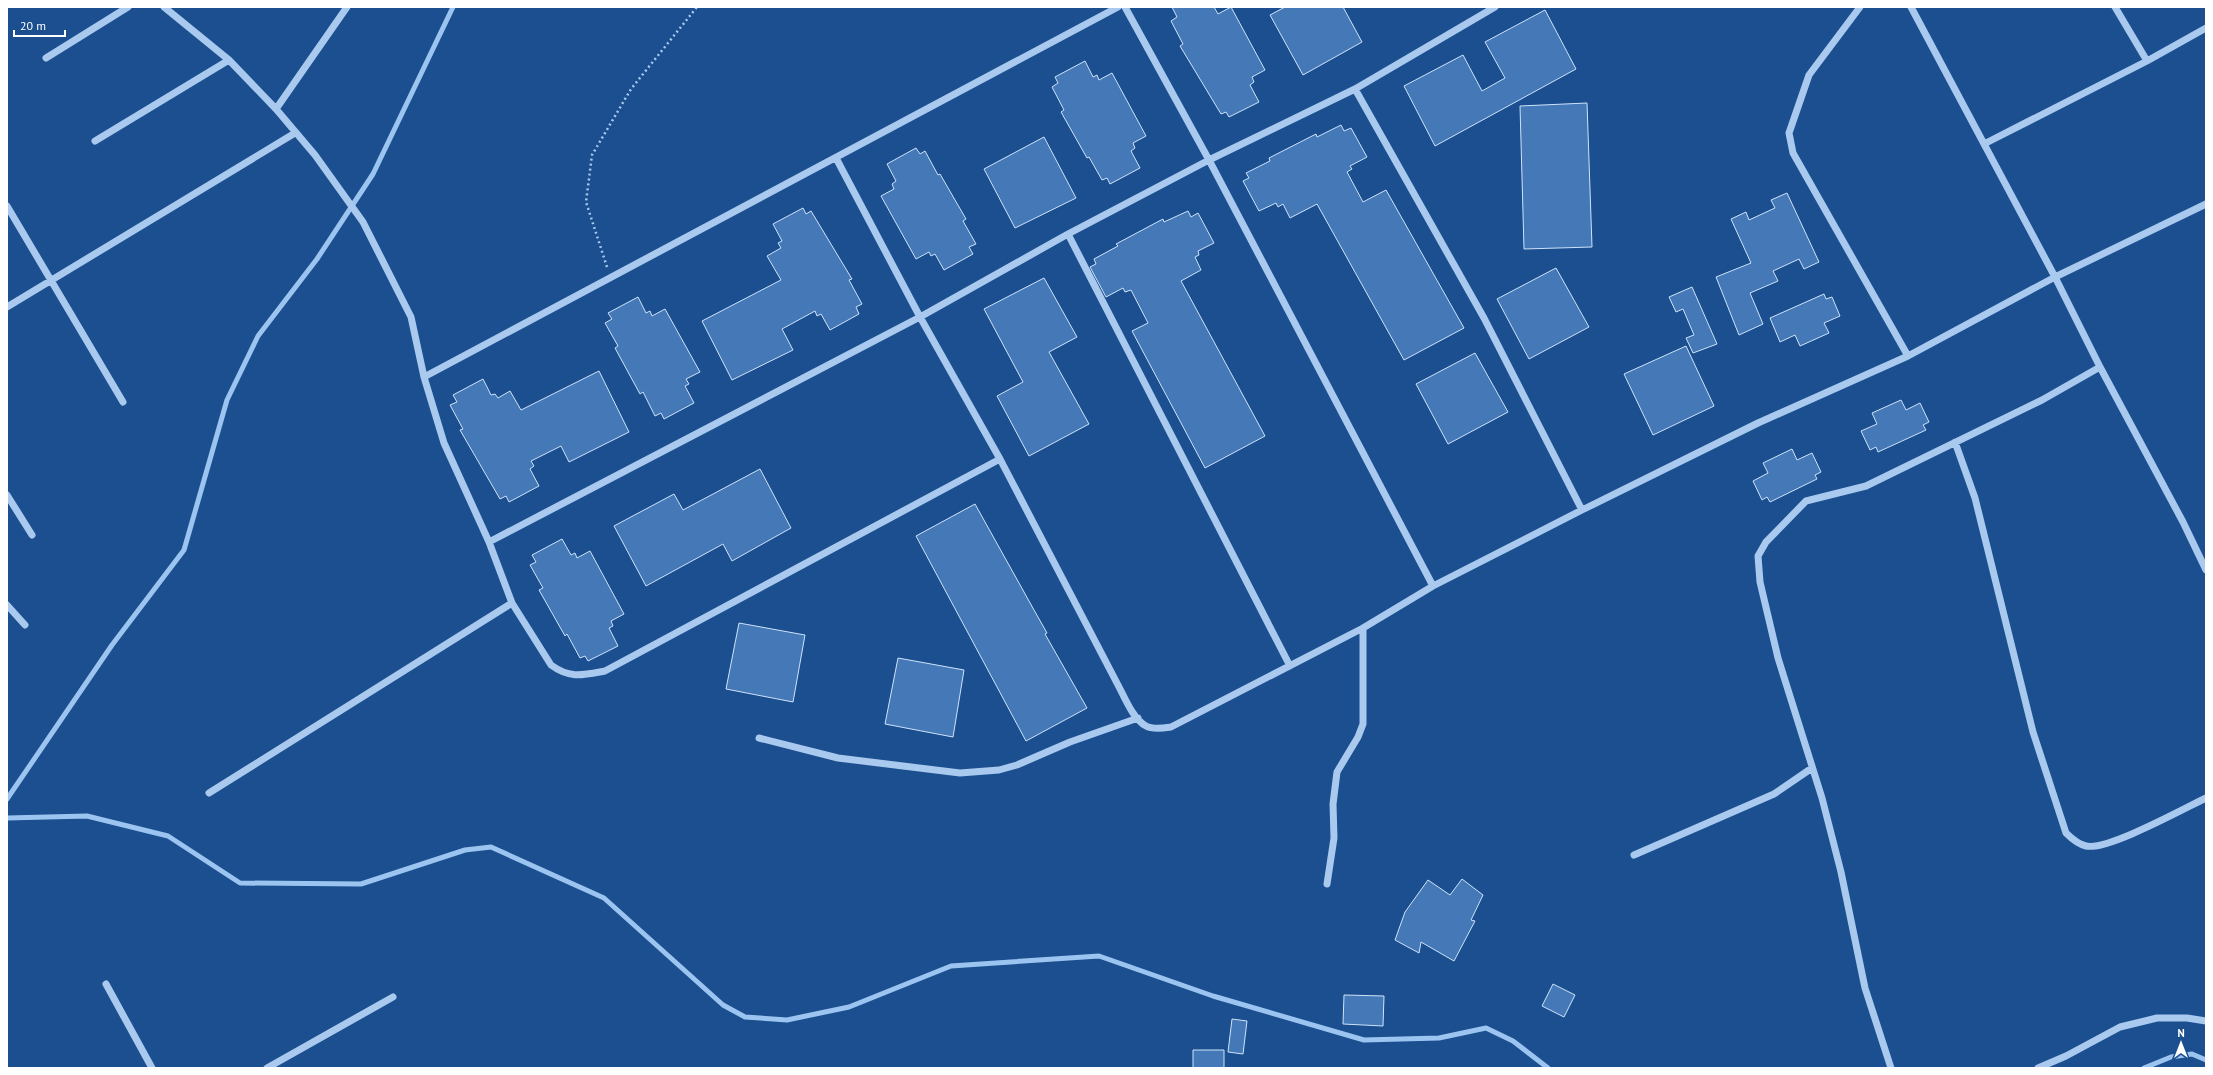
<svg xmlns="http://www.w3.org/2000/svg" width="2213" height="1075" viewBox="0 0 2213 1075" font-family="'PT Sans',sans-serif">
	<rect width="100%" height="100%" fill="#1b4f8f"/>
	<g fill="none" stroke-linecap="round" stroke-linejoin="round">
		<path stroke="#9cc4f0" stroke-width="5" d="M7 799 112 645 184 550 227 400 258 336 317 259 373 174 453 7
			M7 818 87 816 168 836 240 883 361 884 465 850 491 847 604 898 723 1005 745 1017 787 1020 849 1007 951 966 1099 956 1213 996 1364 1040 1439 1038 1486 1028 1513 1041 1548 1068
			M2144 1068 2171 1057 2192 1054 2206 1060"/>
	</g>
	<path fill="#4478b7" stroke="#cfe3fa" d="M1172 7H1214L1218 14 1231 7 1265 70 1252 77 1254 82 1250 85 1259 102 1229 117 1226 112 1221 114 1180 46 1183 44 1171 21 1177 17Z
		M1285 7H1343L1362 42 1303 75 1270 15Z
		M1545 10 1576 69 1435 146 1404 86 1463 55 1482 91 1505 78 1485 42Z
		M1085 61 1093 77 1097 75 1099 80 1112 73 1146 136 1133 143 1135 148 1131 151 1140 168 1110 184 1107 178 1102 180 1089 157 1087 158 1061 112 1064 110 1052 87 1058 83 1055 77Z
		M1587 103 1592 247 1524 249 1520 106Z
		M1341 125 1344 131 1351 128 1367 157 1350 166 1352 169 1347 172 1363 202 1386 190 1464 328 1404 360 1317 204 1290 218 1283 204 1278 207 1276 203 1259 211 1243 181 1249 178 1246 173 1270 161 1269 158 1316 134 1317 137Z
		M1044 137 1076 198 1015 228 984 169Z
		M916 148 920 154 925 151 938 175 940 174 966 219 963 221 976 244 969 247 973 254 944 270 935 254 931 256 929 252 916 259 881 196 894 189 892 184 896 181 887 164Z
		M1787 193 1819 262 1804 269 1799 259 1773 271 1778 281 1750 293 1763 324 1739 335 1716 277 1751 263 1731 219 1746 212 1749 220 1775 208 1771 200Z
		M803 208 806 214 811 211 852 279 849 280 862 304 856 307 859 314 830 330 821 314 817 316 815 311 782 329 793 350 732 380 702 321 781 280 767 256 781 248 778 243 782 241 773 224Z
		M1188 211 1191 217 1198 213 1214 243 1198 251 1199 255 1195 257 1201 270 1181 281 1265 436 1205 468 1132 331 1148 323 1131 290 1125 292 1123 288 1106 297 1090 267 1096 264 1094 259 1118 246 1116 244 1163 219 1164 222Z
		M1556 268 1589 327 1529 359 1497 299Z
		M1044 278 1077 337 1049 352 1089 424 1029 456 997 396 1023 382 984 309Z
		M1692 287 1717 344 1693 353 1686 338 1694 335 1683 309 1676 312 1669 297Z
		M1824 294 1826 299 1832 297 1840 316 1824 323 1829 333 1800 346 1795 335 1780 342 1770 318Z
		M638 297 646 313 650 311 652 316 665 309 700 372 686 379 689 384 685 386 694 403 664 419 661 413 655 416 643 392 640 394 615 348 618 346 605 323 612 319 608 313Z
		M1686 346 1714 406 1653 435 1624 374Z
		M1475 353 1508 412 1448 444 1416 384Z
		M599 371 629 432 569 462 561 446 531 461 534 466 530 469 539 486 509 502 506 496 500 499 460 430 463 429 450 405 457 402 453 395 483 379 491 395 495 394 498 398 510 391 521 410Z
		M1901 400 1906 410 1920 403 1929 422 1923 425 1926 430 1878 452 1876 447 1870 450 1861 431 1877 424 1872 413Z
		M1792 449 1797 460 1812 453 1821 472 1815 475 1817 479 1770 502 1767 497 1762 500 1753 481 1768 473 1763 463Z
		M760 469 791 528 732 561 723 544 646 586 614 526 674 494 683 510Z
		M975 504 1034 610 1047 633 1045 634 1087 708 1026 741 916 536Z
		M562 539 571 555 575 553 577 558 590 551 624 614 611 621 613 626 609 628 618 646 588 661 585 656 580 658 567 634 565 636 539 590 543 588 530 565 536 562 532 555Z
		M739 623 805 635 793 702 726 689Z
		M898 658 964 670 953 737 885 724Z
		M1462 879 1483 895 1471 920 1475 921 1454 961 1421 942 1419 953 1395 940 1405 912 1428 880 1450 895Z
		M1553 984 1575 995 1564 1017 1542 1006Z
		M1344 995 1384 996 1383 1026 1343 1024Z
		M1232 1019 1247 1021 1243 1054 1228 1052Z
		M1193 1050H1224V1068H1193Z"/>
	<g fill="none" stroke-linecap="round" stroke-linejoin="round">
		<path stroke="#a9c9ee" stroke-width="2.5" stroke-dasharray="2 3" stroke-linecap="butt" d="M607 267 586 202 592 155 631 89 697 7"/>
		<path stroke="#a9c9ee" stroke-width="7" d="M164 7 229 60 276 109 315 155 363 222 411 317 424 377 444 443 489 542 512 603 551 665C570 679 583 675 605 671L1000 459
			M1125 7 1209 160 1433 586
			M1860 7 1809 75 1789 133 1793 153 1908 356
			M1911 7 2055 277 2100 367 2183 522 2206 570
			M2115 7 2147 61
			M46 58 128 7
			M1355 89 1484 318 1582 510
			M276 109 347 7
			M95 141 229 60
			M1984 144 2147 61 2206 28
			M836 158 920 317 1000 459 1118 685C1125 698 1133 719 1146 726 1153 730 1164 728 1171 727L1363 628 1433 586 1582 510 1758 423 1908 356 2055 277 2206 204
			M7 206 123 402
			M1068 234 1290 666
			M7 307 295 133
			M424 377 1118 7
			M1955 442 1975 498 2033 732 2066 833C2072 839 2078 844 2086 846 2107 851 2183 809 2206 798
			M7 495 32 535
			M489 542 920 317 1068 234 1209 160 1355 89 1495 7
			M7 605 25 625
			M759 738 838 758 960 773 999 770 1017 765 1070 742 1138 718
			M209 793 512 603
			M1634 855 1774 794 1812 768
			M1327 884 1334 838 1333 804 1337 772 1358 737 1363 724V628
			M106 984 152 1068
			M267 1068 393 997
			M1891 1068 1865 988 1841 872 1822 798 1778 658 1760 582 1758 556 1766 542 1806 501 1866 486 2042 400 2100 367
			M2038 1068 2066 1056 2120 1027 2157 1018H2187L2206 1021"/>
	</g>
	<rect width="2213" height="1075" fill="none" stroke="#ffffff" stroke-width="16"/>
	<g transform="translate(2181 1043)" stroke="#1b4f8f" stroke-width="3" paint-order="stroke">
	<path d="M0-3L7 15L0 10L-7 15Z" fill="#ffffff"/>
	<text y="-6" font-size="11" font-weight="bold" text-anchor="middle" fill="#ffffff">N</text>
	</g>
	<path d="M14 30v6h51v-6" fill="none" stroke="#ffffff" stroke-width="2"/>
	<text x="20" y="30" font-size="12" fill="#ffffff" stroke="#1b4f8f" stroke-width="3" paint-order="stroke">20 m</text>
</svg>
